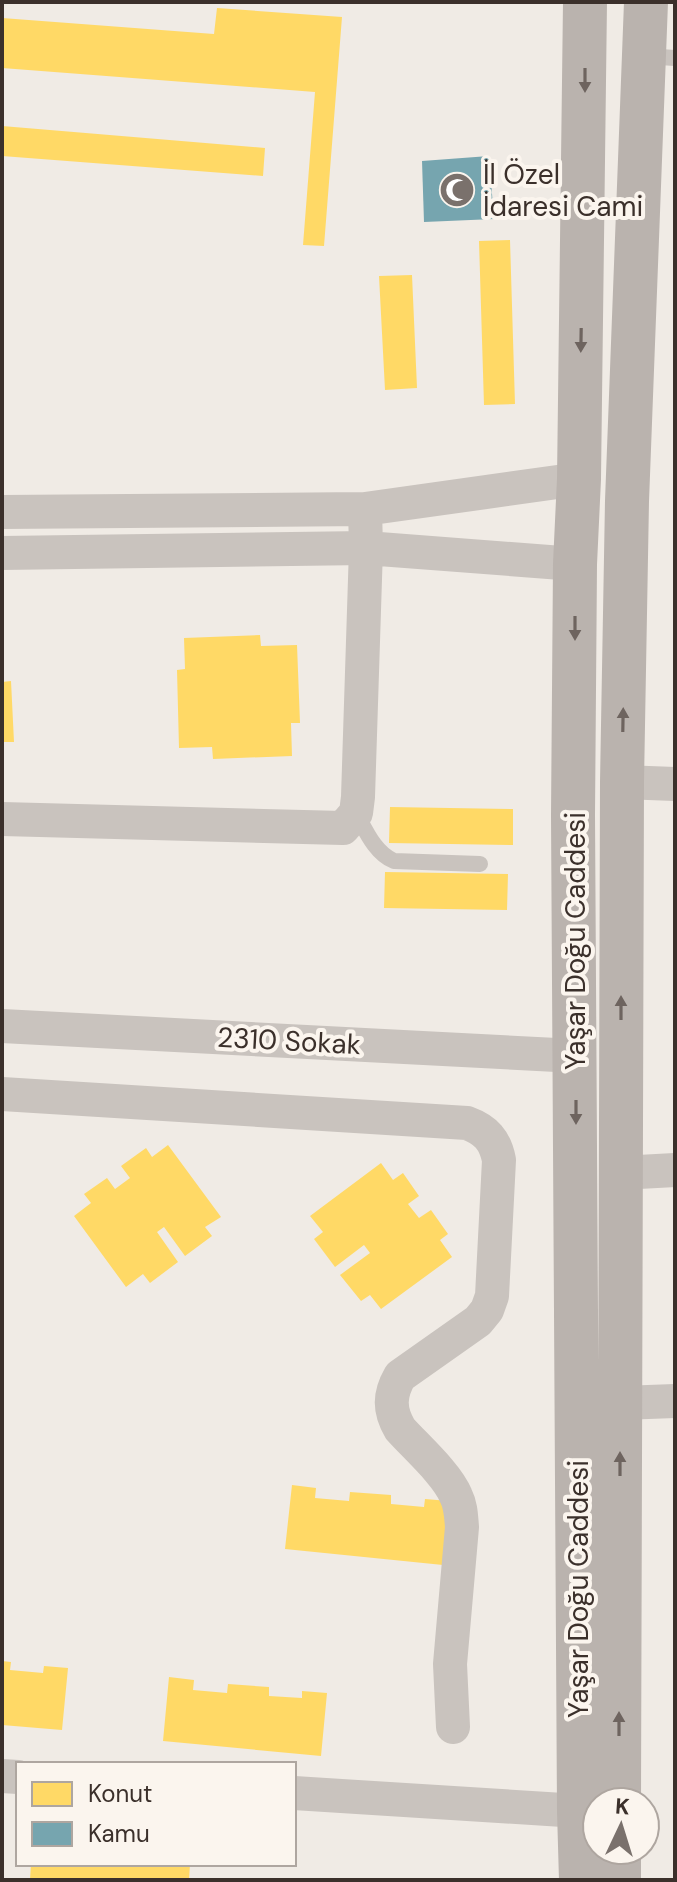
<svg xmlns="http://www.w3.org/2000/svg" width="677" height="1882" viewBox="0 0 677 1882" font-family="'DM Sans',sans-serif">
	<rect width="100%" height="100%" fill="#f0ebe5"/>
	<path fill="#ffd966" d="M217 8 342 17 324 246 303 245 315 92 2 68V18L214 34Z
		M2 126 265 148 263 176 2 156Z
		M510 240 515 404 484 405 479 241Z
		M412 275 417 388 385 390 379 276Z
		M260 635 261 646 297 645 300 723H291L292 756 213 759 212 747 179 748 177 670 185 669 184 638Z
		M11 681 14 742H2V682Z
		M390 807 513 809V845L389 843Z
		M385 872 508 874 507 910 384 908Z
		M168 1145 221 1217 205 1227 212 1236 185 1256 164 1227 157 1232 178 1262 150 1283 143 1274 126 1287 74 1216 91 1203 84 1194 107 1178 115 1189 130 1178 121 1166 146 1148 152 1157Z
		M381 1163 393 1180 403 1173 419 1196 408 1204 419 1218 431 1210 448 1234 440 1240 452 1257 381 1309 370 1295 361 1301 340 1275 370 1253 364 1245 335 1267 314 1239 323 1232 310 1216Z
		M292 1485 316 1488 315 1498 349 1501 350 1492 391 1495V1504L424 1507 425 1499 449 1501 443 1565 285 1549Z
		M2 1661 11 1662 10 1670 43 1673 44 1666 68 1668 62 1730 2 1725Z
		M169 1677 194 1680 193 1690 227 1693 228 1684 269 1687V1696L302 1698V1691L327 1693 321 1756 163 1741Z
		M31 1864H190L189 1880H30Z"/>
	<path fill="#76a5af" d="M489 156 494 219 424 222 422 161Z"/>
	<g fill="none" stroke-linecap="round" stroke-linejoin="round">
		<path stroke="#c9c3be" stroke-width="16" d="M645 56 675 58
			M356 813C366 831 375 853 394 861L480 864"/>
		<path stroke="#c9c3be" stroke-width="34" d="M2 512 365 509 579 479
			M2 553 366 548 575 564
			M622 782 675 784
			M2 819 343 828 356 813 358 797 366 548 365 509
			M2 1026 576 1056
			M2 1094 467 1123C486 1130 495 1140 499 1160L492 1296 487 1310 478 1321 400 1376C389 1395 389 1410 400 1429 416 1447 447 1474 456 1496 461 1506 461 1516 462 1527L450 1664 453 1727
			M620 1173 675 1170
			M621 1403 675 1401
			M2 1776 18 1777
			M294 1793 579 1811"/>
		<path stroke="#bab3ae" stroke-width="44" d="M619 1802 622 782 627 501 646 2
			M581 1880 579 1811 573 815 575 564 579 479 585 2
			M619 1880V1850"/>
	</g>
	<defs><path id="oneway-solid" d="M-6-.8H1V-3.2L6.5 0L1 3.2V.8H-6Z" transform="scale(2)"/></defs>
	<g fill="#6e645f">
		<use href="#oneway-solid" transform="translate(585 80) rotate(90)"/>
		<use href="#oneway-solid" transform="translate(581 340) rotate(91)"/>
		<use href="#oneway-solid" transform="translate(575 628) rotate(90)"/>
		<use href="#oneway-solid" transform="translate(623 720) rotate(-89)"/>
		<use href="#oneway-solid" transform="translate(621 1008) rotate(-90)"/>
		<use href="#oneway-solid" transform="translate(576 1112) rotate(90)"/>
		<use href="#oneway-solid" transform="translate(620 1464) rotate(-90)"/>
		<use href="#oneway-solid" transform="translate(619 1724) rotate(-90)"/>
	</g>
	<defs>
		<symbol id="mosque-disc" viewBox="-11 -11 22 22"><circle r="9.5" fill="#7a716c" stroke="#fbf5ee"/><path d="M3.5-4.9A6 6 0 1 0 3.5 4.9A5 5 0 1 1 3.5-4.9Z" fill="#fff"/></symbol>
	</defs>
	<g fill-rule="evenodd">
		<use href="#mosque-disc" x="437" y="170" width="40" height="40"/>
	</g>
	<g text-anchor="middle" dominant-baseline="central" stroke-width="8" stroke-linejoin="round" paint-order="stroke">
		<g font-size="28" fill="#3b302b" stroke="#fbf5ee" text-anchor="start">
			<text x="483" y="174">İl Özel<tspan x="483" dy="32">İdaresi Cami</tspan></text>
		</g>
		<g font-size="28" fill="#3b302b" stroke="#fbf5ee">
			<text transform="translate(575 941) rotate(-90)">Yaşar Doğu Caddesi</text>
			<text transform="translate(289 1041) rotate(3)">2310 Sokak</text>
			<text transform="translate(578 1589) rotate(-90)">Yaşar Doğu Caddesi</text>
		</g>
	</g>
	<rect width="677" height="1882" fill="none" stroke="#3b302b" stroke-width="8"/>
	<rect x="16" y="1762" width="280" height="104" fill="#fbf5ee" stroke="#aea6a0" stroke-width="2"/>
	<rect x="32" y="1782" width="40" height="24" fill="#ffd966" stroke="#aea6a0" stroke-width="2"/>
	<text x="88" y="1802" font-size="24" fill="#3b302b">Konut</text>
	<rect x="32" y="1822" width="40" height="24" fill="#76a5af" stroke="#aea6a0" stroke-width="2"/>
	<text x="88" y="1842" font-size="24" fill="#3b302b">Kamu</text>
	<g transform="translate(621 1826) rotate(4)"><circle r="38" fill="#fbf5ee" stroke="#aea6a0" stroke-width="2"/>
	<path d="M0-6L14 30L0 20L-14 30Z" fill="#7a716c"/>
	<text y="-12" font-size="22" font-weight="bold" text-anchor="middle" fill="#3b302b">K</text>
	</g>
</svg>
